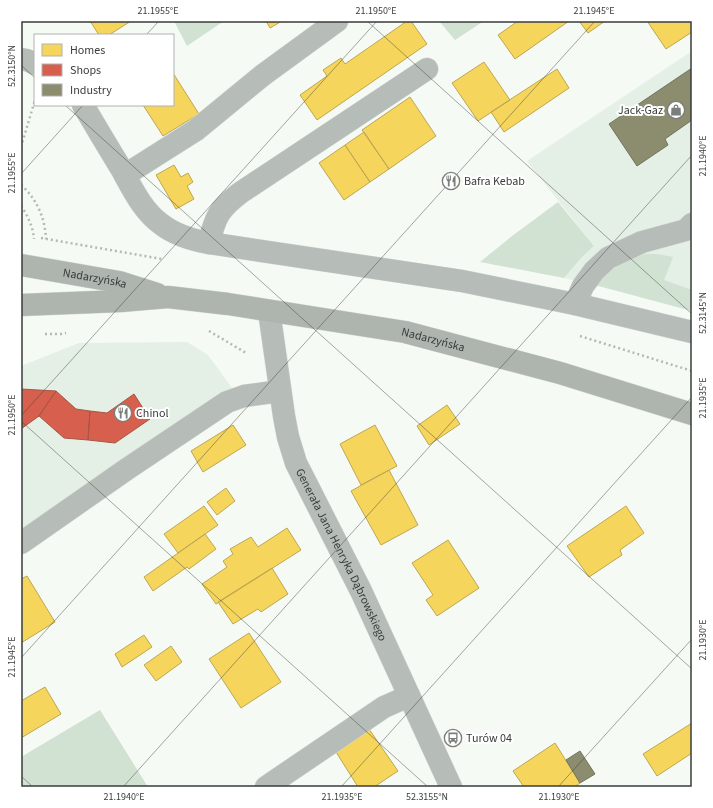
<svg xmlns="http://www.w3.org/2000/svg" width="713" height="808" viewBox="0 0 713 808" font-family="'Source Sans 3',sans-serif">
	<rect width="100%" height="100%" fill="#f5faf5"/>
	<path fill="#e4efe5" d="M692 51V311L595 285 564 278 583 256 594 246 527 161Z
		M187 342 208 355 232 388 21 530V366L79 343Z"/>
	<path fill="#d1e2d3" d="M174 21H224L187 46Z
		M439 21H484L455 40Z
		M558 202 594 246 583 256 564 278 480 262 512 236Z
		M646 254H658L673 257 664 280 692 290V311L595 285C609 271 626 258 646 254Z
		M100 710 148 787H21V757Z"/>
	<path fill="#f6d55c" stroke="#bda752" d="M90 21H131L109 35H99Z
		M266 21H282L270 28Z
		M407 21H411L427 44 317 120 300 95 327 76 323 70 341 58 345 64Z
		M518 21H569L515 59 498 35Z
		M579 21H605L588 33Z
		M647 21H692V32L666 49Z
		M484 62 510 100 478 121 452 83Z
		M557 69 569 88 504 132 491 112Z
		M173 73 199 114 163 136 143 105H173Z
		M410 97 436 136 389 169 362 130Z
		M364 132 389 169 370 182 345 145Z
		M345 145 370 182 344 200 319 163Z
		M174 165 181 177 188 173 193 182 187 186 194 199 176 209 156 175Z
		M447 405 460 424 429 445 417 426Z
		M233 425 246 445 203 472 191 451Z
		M375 425 397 466 361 485 340 444Z
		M389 470 418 525 381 545 351 491Z
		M226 488 235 501 217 515 207 502Z
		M204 506 218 525 178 553 164 534Z
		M626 506 644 533 620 550 622 555 589 577 567 546Z
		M287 528 301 550 216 604 202 584 227 567 223 561 233 554 230 549 251 537 258 547Z
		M205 534 216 549 189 569 187 567 153 591 144 577Z
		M448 540 479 588 437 616 426 600 433 595 412 563Z
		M272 568 288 594 261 612 258 609 233 624 218 602Z
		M27 576 55 622 21 643V579Z
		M249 633 281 682 241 708 209 659Z
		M144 635 152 647 122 667 115 654Z
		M171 646 182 662 156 681 144 665Z
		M45 687 61 714 21 738V701Z
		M692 723V753L657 776 643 754Z
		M369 729 398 771 374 787H358L336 752Z
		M555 743 580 783 574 787H524L513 771Z"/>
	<path fill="#d6604d" stroke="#a75647" d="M21 389 56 391 39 416 21 429Z
		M56 391 76 409 90 411 88 440 64 438 39 416Z
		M134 394 150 419 115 443 88 440 90 411 107 413Z"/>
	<path fill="#8c8c6e" stroke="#73745e" d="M692 68V120L665 139 668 145 637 166 609 124Z
		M580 751 595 774 580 783 566 760Z"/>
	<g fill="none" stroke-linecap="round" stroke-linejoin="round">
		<defs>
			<g id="minor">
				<path d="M21 59 27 60 35 64"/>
				<path d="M83 105C96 127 109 149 122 170 133 190 143 211 161 224 175 235 192 240 209 243L462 281 575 304 692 332"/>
				<path d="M125 175 196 130 263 75 337 21"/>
				<path d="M209 243C215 217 219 209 240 193L427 69"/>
				<path d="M575 304 583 286 594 271 608 258 642 242 686 230 692 224"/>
				<path id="s1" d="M269 311 284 416 288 437 296 463 361 591 451 787"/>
				<path d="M21 543 127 469 227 402 244 396 280 391"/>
				<path d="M266 787 384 707 409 696"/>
			</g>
			<g id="major">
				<path id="s2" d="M21 265 119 282 157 294"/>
				<path id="s3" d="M21 305 121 301 168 297 228 304 405 332 560 373 692 414"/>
			</g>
		</defs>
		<use href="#minor" stroke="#d4d7d4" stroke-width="23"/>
		<use href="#major" stroke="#d4d7d4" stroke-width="23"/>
		<path stroke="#b4b9b4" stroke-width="2.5" stroke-dasharray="2 3" stroke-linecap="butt" d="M21 147 35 100
			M21 185C37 199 45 218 46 239
			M21 206C28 216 33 227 34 239
			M41 238 162 259
			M209 331 246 353
			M45 334H61L66 333
			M580 336 692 371"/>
		<use href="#minor" stroke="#b6bcb7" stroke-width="22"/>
		<use href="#major" stroke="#aeb4ae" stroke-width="22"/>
	</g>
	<path fill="none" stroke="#393d3a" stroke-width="1" stroke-opacity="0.45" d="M367 21 692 314M146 35 159 21M21 65 35 78M65 105 692 669M21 174 83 105M21 416 377 21M21 421 428 787M21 658 595 21M21 776 33 787M123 787 692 155M341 787 692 397M558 787 692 639"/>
	<defs>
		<symbol id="shop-ring" viewBox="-11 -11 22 22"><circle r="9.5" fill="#fff" stroke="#7b7f7b" stroke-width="1.5"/><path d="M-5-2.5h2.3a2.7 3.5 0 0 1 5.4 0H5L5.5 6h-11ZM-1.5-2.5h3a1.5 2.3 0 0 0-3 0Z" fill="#7b7f7b"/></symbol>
		<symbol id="restaurant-ring" viewBox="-11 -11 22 22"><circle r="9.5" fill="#fff" stroke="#7b7f7b" stroke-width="1.5"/><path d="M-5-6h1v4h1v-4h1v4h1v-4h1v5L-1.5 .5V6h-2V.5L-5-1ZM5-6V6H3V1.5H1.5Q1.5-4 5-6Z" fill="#7b7f7b"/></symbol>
		<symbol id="bus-ring" viewBox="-11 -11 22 22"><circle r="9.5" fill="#fff" stroke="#7b7f7b" stroke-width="1.5"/><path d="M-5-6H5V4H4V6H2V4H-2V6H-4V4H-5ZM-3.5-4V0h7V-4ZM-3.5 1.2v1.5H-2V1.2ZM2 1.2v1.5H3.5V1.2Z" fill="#7b7f7b"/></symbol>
	</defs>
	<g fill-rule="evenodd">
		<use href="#shop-ring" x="666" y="100" width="20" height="20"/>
		<use href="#restaurant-ring" x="441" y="171" width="20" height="20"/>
		<use href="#restaurant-ring" x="113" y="403" width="20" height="20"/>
		<use href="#bus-ring" x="443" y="728" width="20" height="20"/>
	</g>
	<g text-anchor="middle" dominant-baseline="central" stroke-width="4" stroke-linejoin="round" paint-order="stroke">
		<g font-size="12" fill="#393d3a" stroke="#fff" text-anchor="start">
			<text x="663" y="110" text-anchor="end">Jack-Gaz</text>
			<text x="464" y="181">Bafra Kebab</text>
			<text x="136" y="413">Chinol</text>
			<text x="466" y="738">Turów 04</text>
		</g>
		<g font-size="12" fill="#393d3a" stroke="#fff">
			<text stroke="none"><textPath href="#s2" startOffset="75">Nadarzyńska</textPath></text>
			<text stroke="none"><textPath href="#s3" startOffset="416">Nadarzyńska</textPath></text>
			<text stroke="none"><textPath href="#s1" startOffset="257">Generała Jana Henryka Dąbrowskiego</textPath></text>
		</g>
	</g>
	<rect width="713" height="808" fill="none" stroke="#ffffff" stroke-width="44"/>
	<rect x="34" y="34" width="140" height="72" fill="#ffffff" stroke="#b0b1b0"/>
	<rect x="42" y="44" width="20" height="12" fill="#f6d55c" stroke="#b0b1b0"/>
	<text x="70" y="54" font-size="12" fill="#393d3a">Homes</text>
	<rect x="42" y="64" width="20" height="12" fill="#d6604d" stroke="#b0b1b0"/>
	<text x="70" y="74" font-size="12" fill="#393d3a">Shops</text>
	<rect x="42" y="84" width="20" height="12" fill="#8c8c6e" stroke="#b0b1b0"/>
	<text x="70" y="94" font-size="12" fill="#393d3a">Industry</text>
	<rect x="22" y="22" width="669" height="764" fill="none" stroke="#393d3a" stroke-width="1.5"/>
	<g font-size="10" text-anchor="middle" fill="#393d3a">
		<text x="158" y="14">21.1955°E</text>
		<text x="376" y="14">21.1950°E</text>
		<text x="594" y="14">21.1945°E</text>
		<text transform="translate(11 66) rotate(-90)" y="4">52.3150°N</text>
		<text transform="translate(702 156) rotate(-90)" y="4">21.1940°E</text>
		<text transform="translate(11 173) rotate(-90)" y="4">21.1955°E</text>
		<text transform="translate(702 313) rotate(-90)" y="4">52.3145°N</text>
		<text transform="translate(702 398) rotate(-90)" y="4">21.1935°E</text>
		<text transform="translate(11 415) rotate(-90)" y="4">21.1950°E</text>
		<text transform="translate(702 640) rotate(-90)" y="4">21.1930°E</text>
		<text transform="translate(11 657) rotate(-90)" y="4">21.1945°E</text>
		<text x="124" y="800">21.1940°E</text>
		<text x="342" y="800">21.1935°E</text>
		<text x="427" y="800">52.3155°N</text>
		<text x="559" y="800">21.1930°E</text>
	</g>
</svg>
